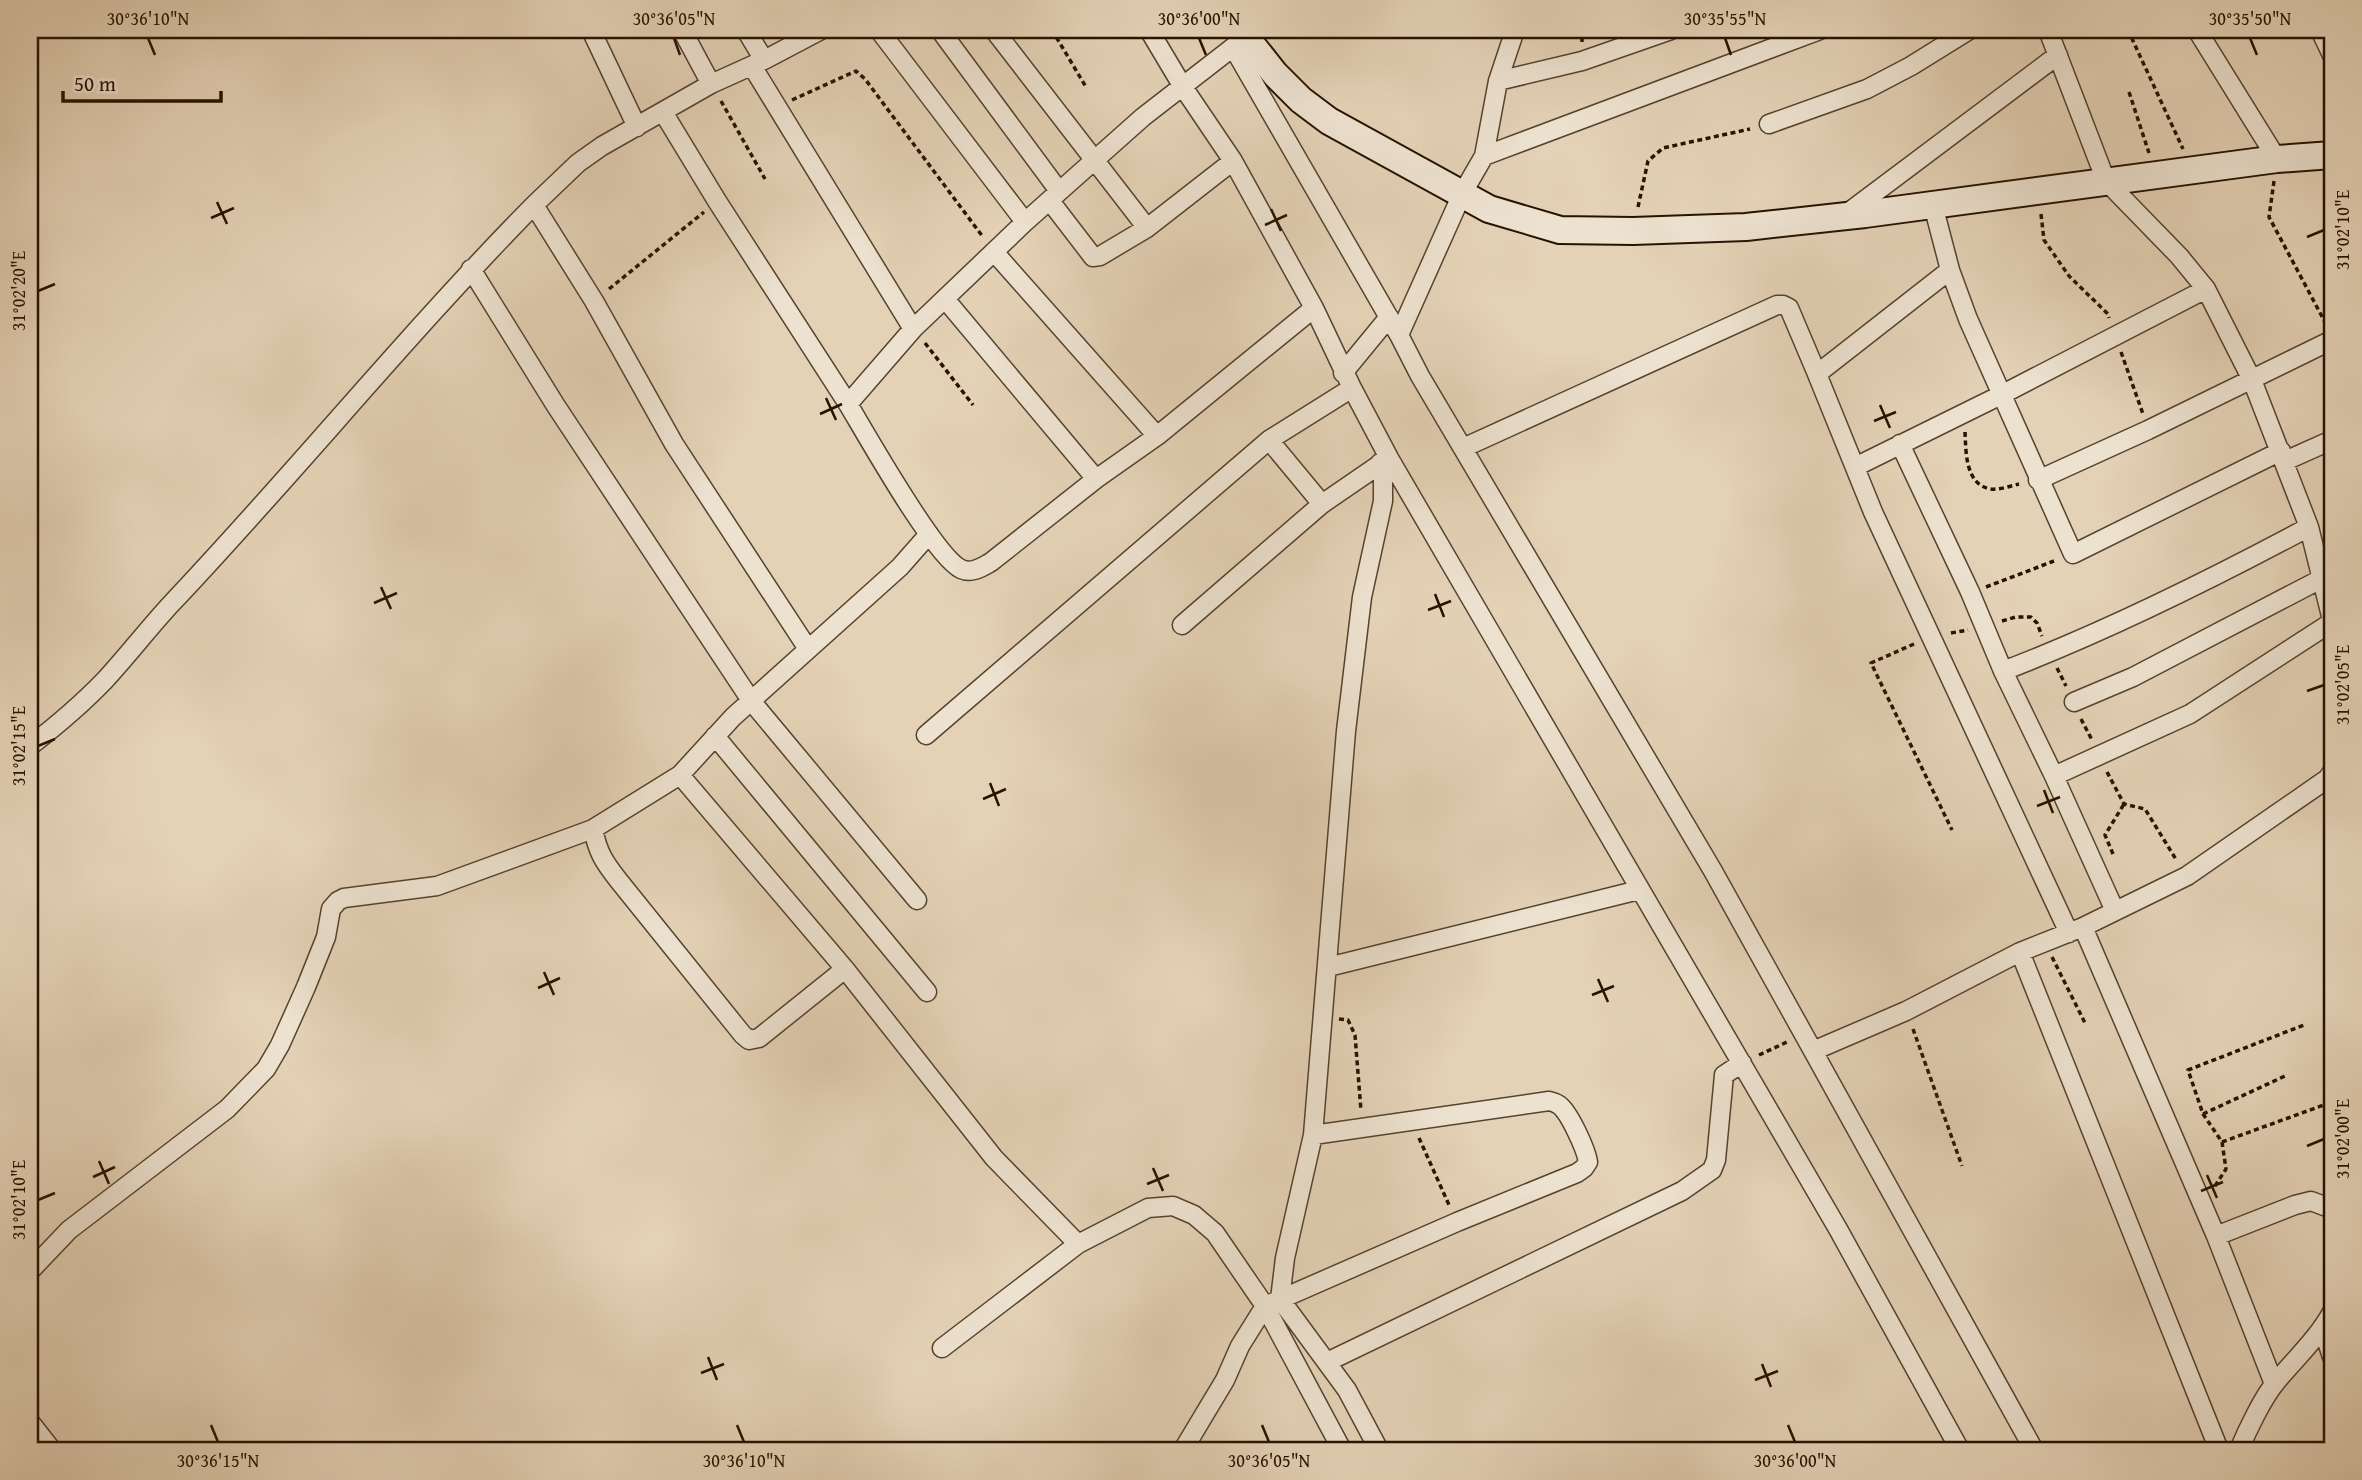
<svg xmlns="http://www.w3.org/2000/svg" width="2362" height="1480" viewBox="0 0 2362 1480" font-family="'Gentium Book Plus',serif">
	<rect width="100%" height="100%" fill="#e4d2b6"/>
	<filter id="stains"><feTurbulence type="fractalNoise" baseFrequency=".00286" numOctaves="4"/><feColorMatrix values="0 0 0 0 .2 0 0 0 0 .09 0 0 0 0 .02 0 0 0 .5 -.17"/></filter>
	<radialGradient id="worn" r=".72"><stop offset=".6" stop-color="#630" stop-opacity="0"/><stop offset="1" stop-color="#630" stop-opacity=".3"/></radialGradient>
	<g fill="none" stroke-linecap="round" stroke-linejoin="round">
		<defs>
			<path id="minor" d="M591 30 637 127
				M682 30 711 84
				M746 30 764 60
				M879 30 1025 222
				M940 30 1059 191
				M994 30 1147 228
				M1149 30 1183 87 1233 161 1314 308 1352 388 1269 440 1322 504
				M2048 30 2106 181 2179 256 2206 289 2252 380 2309 527 2332 620
				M2197 30 2277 159
				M2320 30 2332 55
				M1233 47 1399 335 1420 376 1713 871 1813 1051 1906 1011 2020 952 2083 927 2187 876 2327 779 2332 772
				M752 66 913 329
				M1498 81 1582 61 1671 30
				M663 112 717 201 848 404 913 329 1025 222 1143 117 1241 41
				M1769 124 1867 89 1911 66 1969 30
				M1484 156 1820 30
				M1050 201 1093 257 1100 256 1147 228 1233 161
				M1933 205 1950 270 1968 319 2073 554 2281 451
				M1845 215 2058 55
				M995 253 1157 436
				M471 269 556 406 752 702 917 900
				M1950 270 1817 374 1873 512 2069 933
				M945 299 1096 479
				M1399 335 1462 194 1484 156 1498 81 1515 30
				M1343 373 1389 317
				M1352 388 1389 458 1838 1229 1960 1450
				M848 404C866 434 935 557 961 569 972 574 982 567 991 562L1096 479 1157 436 1314 308
				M1900 444 1970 592 2003 671 2054 776 2115 911
				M1463 448 1777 305H1783L1789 308 1817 374
				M2285 461 2332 440
				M1855 467 2001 395 2206 289
				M2038 480 2148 430 2332 340
				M929 534 900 567 733 717 680 775 845 969 994 1158 1078 1244 1148 1208 1173 1206 1194 1215 1215 1233 1265 1306 1342 1450
				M1182 625 1322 504 1389 458
				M808 649 674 444 594 301 534 205 578 163 602 146 711 84 764 60 821 30
				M2003 671C2108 631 2210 580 2309 527
				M2074 702 2133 677 2321 579
				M926 735 1269 440
				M715 736 927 992
				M30 746C56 726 82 704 105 680 128 655 148 629 171 604 295 473 408 333 534 205
				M680 775 593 829C598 853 604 862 619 881L743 1035 749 1040 759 1038 845 969
				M2054 776 2190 714 2332 622
				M2083 927 2216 1236 2274 1384
				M2020 952 2219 1450
				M1328 967 1639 890
				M1813 1051 2034 1450
				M1313 1135 1285 1258 1280 1299 1347 1390 1379 1450
				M2216 1236 2295 1205 2311 1201 2332 1209
				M30 1271 69 1230 227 1109 266 1069 280 1045 306 987 326 937 331 909 338 901 344 898 437 886 593 829
				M2323 1329 2332 1357
				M942 1348 1078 1244
				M1327 1362 1682 1191 1712 1170 1716 1160 1724 1075 1742 1063
				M30 1422 52 1450
				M1183 1450 1225 1380 1240 1346 1265 1306 1457 1222 1577 1173 1584 1168 1588 1162C1586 1149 1569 1112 1559 1105 1555 1102 1553 1102 1549 1101L1313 1135 1346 731 1362 597 1383 501V477L1380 463
				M2239 1450C2247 1431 2263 1397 2276 1382 2296 1358 2317 1339 2332 1312"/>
			<path id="secondary" d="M1240 30 1275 74 1301 100 1329 121 1489 209 1560 230 1633 231 1746 227 1865 214 2277 159 2332 155"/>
		</defs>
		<use href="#minor" stroke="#56422e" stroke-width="21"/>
		<use href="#secondary" stroke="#271201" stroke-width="30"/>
		<path stroke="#271201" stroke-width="3.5" stroke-dasharray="5 3.5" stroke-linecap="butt" d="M1052 30 1086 87
			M2128 30 2183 149
			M1582 42V30
			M2129 92 2149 153
			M792 100 856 71 865 79 983 237
			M721 101 765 179
			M2274 181 2269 217 2326 324
			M1638 207 1648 161 1663 148 1750 129
			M2041 214 2044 240 2069 276 2108 314 2109 318
			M609 289 704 212
			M925 343 973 405
			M2121 352 2143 414
			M1965 432C1966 452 1965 485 1991 489 1999 490 2011 486 2019 484
			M1986 587 2054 561
			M2002 621 2016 617H2031L2037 623 2042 636
			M1951 633 1968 630
			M1914 644 1871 663 1952 830
			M2057 668 2066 686
			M2081 719 2092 740
			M2107 772 2124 804 2145 809 2177 861
			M2113 854 2105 835 2124 804
			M2052 957 2086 1025
			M1339 1019 1348 1020 1355 1035 1361 1111
			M1913 1029 1962 1166
			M1759 1055 1787 1042
			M2203 1114 2285 1076
			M1419 1138 1449 1205
			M2222 1142 2332 1102
			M2215 1186 2226 1169 2222 1142 2203 1114 2188 1070 2304 1025"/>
		<use href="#minor" stroke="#ede2d0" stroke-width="18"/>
		<use href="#secondary" stroke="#ede2d0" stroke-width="26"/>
	</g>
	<path fill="none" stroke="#271201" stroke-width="2.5" d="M148 38 155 55M674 38 680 55M1199 38 1206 55M1725 38 1731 55M2250 38 2257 55M217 202 227 224M1271 209 1281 231M211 218 234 208M1265 225 1287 215M2307 237 2324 230M38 291 55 284M826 398 836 420M1880 405 1890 428M820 414 842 404M1874 421 1896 412M381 587 391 609M1435 594 1444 617M374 603 397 593M1428 610 1451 601M2307 691 2324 685M38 746 55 739M990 783 999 806M2044 790 2053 813M983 799 1006 789M2037 806 2060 797M544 972 554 995M1598 979 1608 1002M538 988 560 978M1592 995 1614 986M2307 1146 2324 1139M99 1161 109 1184M1153 1168 1163 1191M2207 1175 2217 1198M93 1177 115 1167M1147 1184 1169 1175M2201 1191 2223 1182M38 1200 55 1193M708 1357 717 1380M1762 1364 1771 1387M701 1373 724 1364M1755 1380 1778 1371M211 1425 218 1442M737 1425 744 1442M1262 1425 1269 1442M1788 1425 1795 1442"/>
	<rect width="2362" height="1480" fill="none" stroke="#e4d2b6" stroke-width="77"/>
	<path d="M63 91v10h158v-10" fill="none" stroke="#271201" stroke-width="3.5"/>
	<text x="74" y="91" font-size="21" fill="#271201" stroke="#ede2d0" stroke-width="5" paint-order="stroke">50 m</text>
	<rect x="38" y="38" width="2286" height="1404" fill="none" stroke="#271201" stroke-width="2.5"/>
	<g font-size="18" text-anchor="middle" fill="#271201">
		<text x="148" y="25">30°36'10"N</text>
		<text x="674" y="25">30°36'05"N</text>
		<text x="1199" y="25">30°36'00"N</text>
		<text x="1725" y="25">30°35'55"N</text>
		<text x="2250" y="25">30°35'50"N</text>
		<text transform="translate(2343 230) rotate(-90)" y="6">31°02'10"E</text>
		<text transform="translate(19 291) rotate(-90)" y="6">31°02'20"E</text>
		<text transform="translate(2343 685) rotate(-90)" y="6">31°02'05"E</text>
		<text transform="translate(19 746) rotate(-90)" y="6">31°02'15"E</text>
		<text transform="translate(2343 1139) rotate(-90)" y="6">31°02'00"E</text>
		<text transform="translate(19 1200) rotate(-90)" y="6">31°02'10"E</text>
		<text x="218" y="1467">30°36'15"N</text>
		<text x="744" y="1467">30°36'10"N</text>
		<text x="1269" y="1467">30°36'05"N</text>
		<text x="1795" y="1467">30°36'00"N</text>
	</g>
	<rect width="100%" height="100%" filter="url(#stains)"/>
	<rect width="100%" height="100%" fill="url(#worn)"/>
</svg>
